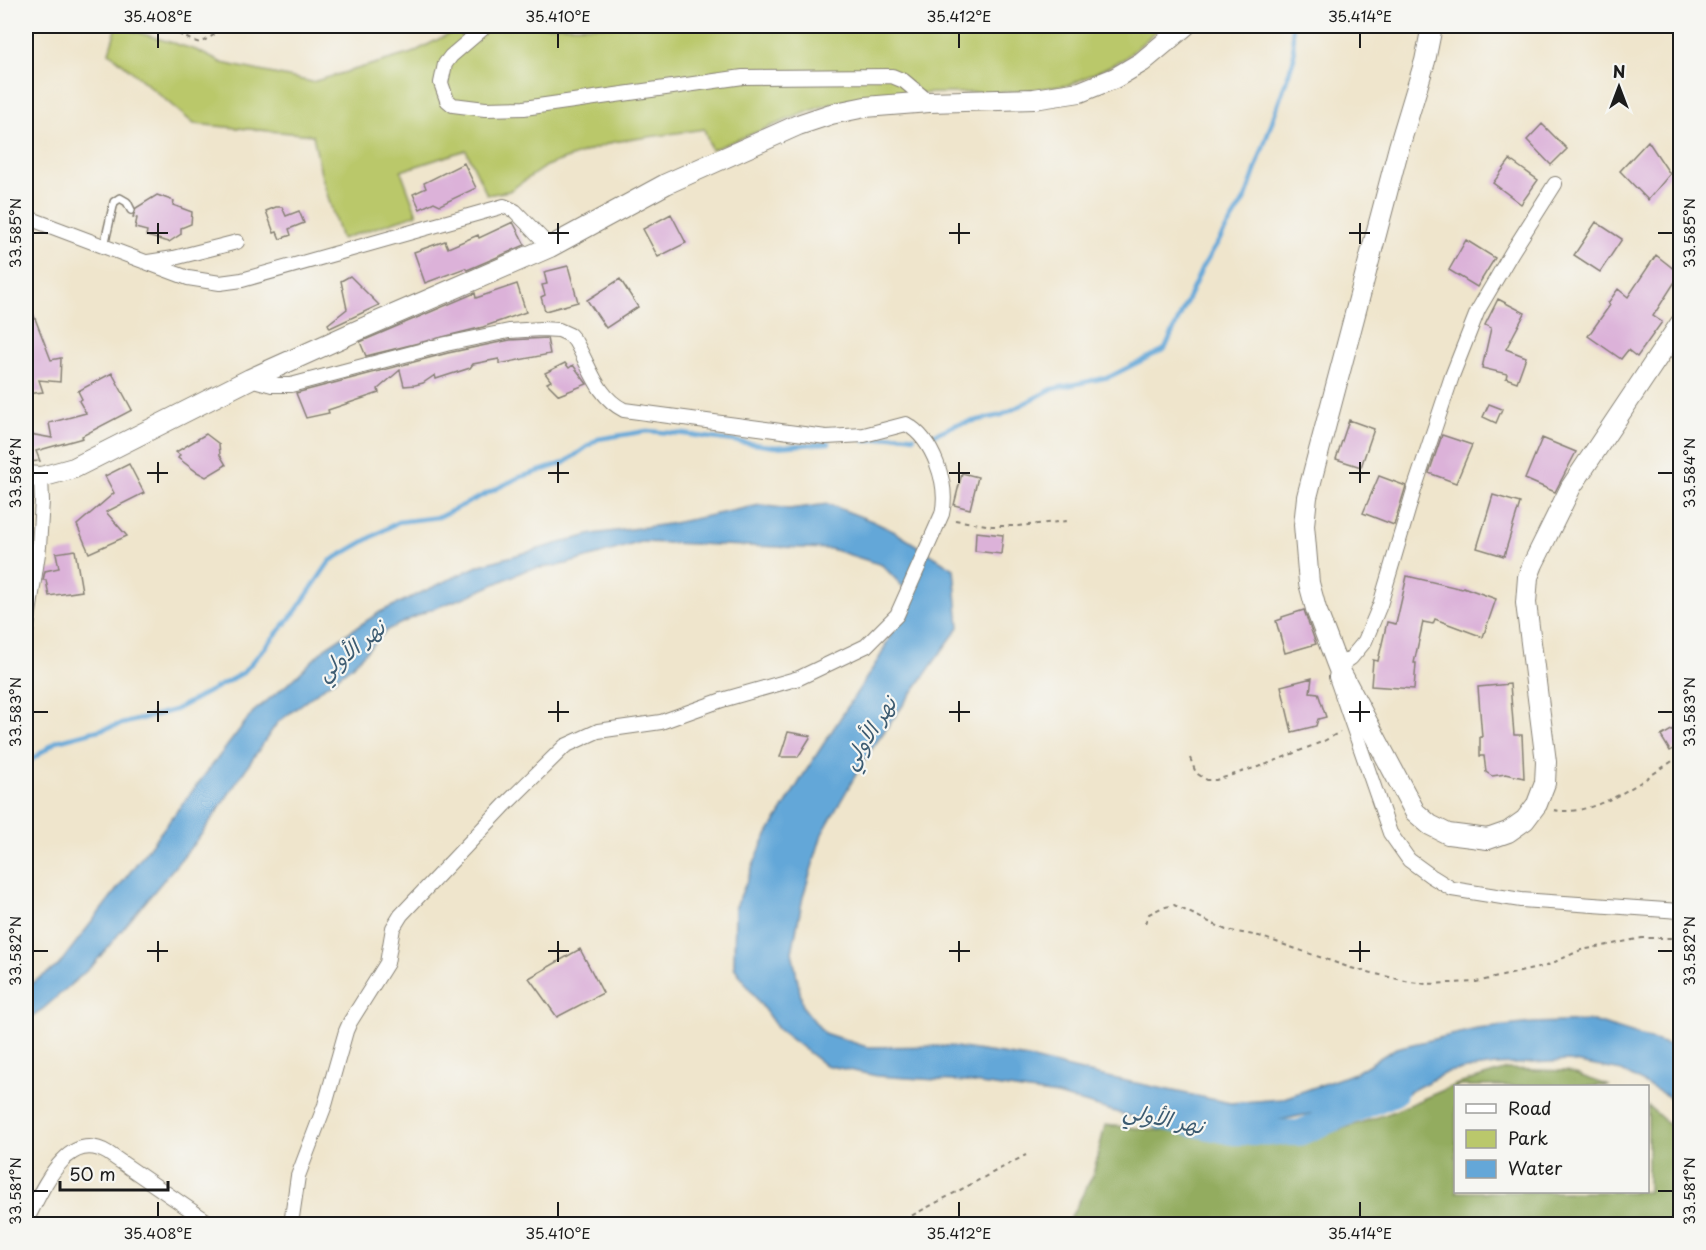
<svg xmlns="http://www.w3.org/2000/svg" width="1706" height="1250" viewBox="0 0 1706 1250" font-family="'Playpen Sans','Playpen Sans Arabic',sans-serif">
	<rect width="100%" height="100%" fill="#f6f6f2"/>
	<filter id="ink" filterUnits="userSpaceOnUse"><feTurbulence type="fractalNoise" baseFrequency=".0167" numOctaves="2"/><feDisplacementMap in="SourceGraphic" scale="12" xChannelSelector="R" yChannelSelector="G"/><feConvolveMatrix kernelMatrix="1 2 1 2 8 2 1 2 1" color-interpolation-filters="sRGB"/></filter>
	<filter id="wash" filterUnits="userSpaceOnUse"><feTurbulence type="fractalNoise" baseFrequency=".008" numOctaves="4" result="noise"/><feDisplacementMap in="SourceGraphic" scale="24" xChannelSelector="R" yChannelSelector="G"/><feGaussianBlur stdDeviation="1.35" result="paint"/><feColorMatrix in="noise" values="0 0 0 0 0 0 0 0 0 0 0 0 0 0 0 0 0 1.4 0 .05"/><feComposite in="paint" operator="in"/></filter>
	<g filter="url(#wash)">
		<rect width="100%" height="100%" fill="#efe5cc"/>
		<path fill="#bac86b" stroke="#6b7244" stroke-width="1.5" d="M117 26 196 50 222 63 312 82 412 53 464 26H1162L1124 59 1070 85 1011 92 885 94 854 99 823 106 711 150 704 129 613 142 546 166 509 191 487 195 466 150 401 171 417 214 341 239 321 174 313 135 194 124 109 52Z"/>
		<path fill="#93ac5f" stroke="#58643e" stroke-width="1.5" d="M1507 1069 1567 1071 1610 1086H1456V1192H1648V1106L1680 1134V1224H1067L1093 1175 1105 1125 1250 1139H1311L1390 1113 1455 1085Z"/>
		<path fill="#64a7d8" stroke="#40627a" stroke-width="1.5" d="M828 504 872 521 895 532 954 569 959 627 866 757 822 834 803 897 792 952 803 1007 824 1033 867 1047 949 1046 1028 1058 1098 1075 1230 1103 1281 1099 1355 1073 1396 1048 1477 1029 1533 1023 1593 1021 1680 1048V1103L1622 1071 1569 1061 1495 1065 1447 1072 1386 1104 1304 1115 1249 1127 1147 1121 1057 1095 966 1082 877 1076 825 1065 778 1029 734 967 735 909 763 842 804 774 880 657 910 594 882 565 831 549 641 542 566 564 526 570 468 596 427 611 387 630 352 666 277 723 201 835 93 965 43 1009 26 1020V987L58 966 253 712 295 678 325 648 380 612 480 565 593 534 669 524 760 505 789 509Z"/>
		<g fill="none" stroke-linecap="round" stroke-linejoin="round">
			<path stroke="#64a7d8" stroke-width="4.5" d="M933 435 955 425 1002 415 1052 389 1109 377 1165 349 1202 268 1246 197 1294 58 1292 26
				M864 441C883 440 896 432 914 437
				M26 764 57 741 175 710 243 673 296 611 330 561 398 522 439 517 518 478 564 463 598 439 647 431 684 434 775 447 829 443"/>
			<path stroke="#64a7d8" stroke-width="26" d="M1162 1117 1234 1132 1299 1133 1394 1093"/>
		</g>
		<g id="blocks">
			<path fill="#dcb2d9" d="M1542 124 1567 149 1551 165 1527 140Z
				M1648 141 1670 174 1648 200 1620 171Z
				M1510 160 1538 180 1521 204 1493 183Z
				M464 163 476 188 440 205 434 202 420 209 413 194 426 188 424 183Z
				M157 195 174 201 173 205 192 212 191 224 181 228V234L169 242 146 236 147 231 135 228 137 218 133 217 136 208Z
				M276 207H282L286 216 299 211 304 223 289 229 291 235 280 239 277 232 274 233 266 211Z
				M671 214 686 243 658 257 643 229Z
				M513 222 525 245 467 270 465 268 425 283 414 252 445 241 448 248 478 235 479 238Z
				M1596 222 1622 239 1600 272 1574 255Z
				M1466 240 1495 258 1477 287 1449 270Z
				M1656 255 1680 274 1653 316 1662 322 1637 357 1628 350 1621 359 1588 336 1610 305 1608 303 1618 289 1628 297Z
				M568 266 578 302 545 311 541 297 545 295 542 285 547 284 544 272Z
				M350 276 379 305 330 328 328 324 347 309 341 281Z
				M620 279 638 307 606 328 587 300Z
				M517 284 526 312 483 327 366 356 360 342 475 293 476 298Z
				M26 295 51 360 61 358 60 382 39 380 43 392 26 394Z
				M1498 299 1525 313 1506 349 1526 357 1517 382 1506 378 1507 374 1482 368 1491 328 1485 325Z
				M547 338 550 354 499 364V359L473 364 470 368 436 379 435 375 423 383 415 385 404 386 400 370 378 389 379 393 328 410 329 413 306 418 296 393 448 353 510 340Z
				M565 363 569 368 573 365 587 384 559 395 547 383 551 381 545 373Z
				M112 373 132 410 82 436 83 438 36 451 40 461 26 462V425H27L30 434 52 438 49 423 86 413 79 401 82 399 78 391Z
				M1489 404 1502 409 1496 423 1483 417Z
				M1349 420 1374 429 1361 467 1336 459Z
				M206 434 219 444 220 455 226 465 206 477 197 472 178 458 180 455 176 452Z
				M1442 435 1472 445 1456 483 1429 473Z
				M1542 438 1576 452 1555 492 1525 479Z
				M129 464 144 493 106 512 127 536 89 553 77 525 114 493 105 476Z
				M962 473 978 477 970 509 954 505Z
				M1379 476 1406 486 1394 525 1363 513Z
				M1493 495 1520 503 1504 556 1477 548Z
				M976 532 1003 535 1001 554 975 551Z
				M75 550 82 591 49 596 46 580H43L45 571 59 568 56 553Z
				M1407 576 1462 589 1463 587 1496 599 1483 637 1435 619 1433 624 1423 622 1414 663H1416L1414 689 1371 686 1373 660 1378 661 1387 622 1396 624Z
				M1304 610 1316 644 1285 653 1276 621 1282 619V617Z
				M1312 678 1310 692 1318 693 1326 717 1318 719 1316 726 1292 732 1281 686Z
				M1510 684 1514 735H1522L1524 778 1506 774 1492 776 1486 772 1484 756H1480V737H1482L1478 687Z
				M1680 725V745L1670 751 1661 736Z
				M788 732 811 736 798 757H780Z
				M580 949 603 993 557 1017 529 978Z"/>
		</g>
	</g>
	<g filter="url(#ink)">
		<use href="#blocks" fill-opacity="0" stroke="#868074" stroke-width="1.5"/>
		<g fill="none" stroke-linecap="round" stroke-linejoin="round">
			<defs>
				<path id="lane" d="M104 246 114 202 120 198 127 202 131 210"/>
				<path id="street" d="M486 26 451 56 445 64 441 83 447 100 453 105 485 109 524 108 743 77 892 76 904 81 929 102
					M1555 184 1512 252 1478 310 1452 376 1414 490 1380 605 1365 641 1351 658 1338 667 1336 677 1390 833 1409 860 1431 876 1452 889 1521 900 1680 911
					M26 217 188 278 220 283 242 280 504 206 515 211 550 247
					M148 262 174 258 237 242
					M250 379 272 385H291L446 344 509 331 541 329 559 330 570 335 575 341C590 366 596 396 624 410L826 437 864 435 906 424C933 439 949 484 942 514L897 615 866 646 799 678 722 700 661 722 598 731 565 746 505 805 401 915 393 928 387 963 350 1022 346 1031 325 1105 298 1176 291 1224
					M26 633 39 547 42 501 41 477
					M26 1221C42 1191 66 1128 108 1153L211 1224"/>
				<path id="secondary" d="M1432 26 1425 61 1399 147 1316 462 1307 497 1304 525 1309 583 1316 609 1338 667 1415 812 1430 825 1448 834 1488 839 1508 832 1525 820 1537 804 1545 783 1546 762 1526 603 1528 577 1533 564 1571 487 1680 324
					M26 476 41 477 74 468 250 379 361 329 550 247 666 184 798 125 831 114 865 107 929 102 1034 99 1080 92 1115 78 1142 62 1185 26"/>
			</defs>
			<use href="#lane" stroke="#868074" stroke-width="10"/>
			<use href="#street" stroke="#868074" stroke-width="16"/>
			<use href="#secondary" stroke="#868074" stroke-width="22"/>
			<path stroke="#868074" stroke-width="2" stroke-dasharray="4.5 4.5" stroke-linecap="butt" d="M162 26 191 40 200 43 229 26
				M26 200 34 126 27 99
				M955 520 992 526H1018L1067 521
				M1190 758 1196 773 1207 780H1216L1267 764 1324 741 1340 732
				M1554 810C1596 818 1646 778 1680 756
				M1145 923 1149 914 1161 908 1174 905 1226 930 1259 936 1351 968 1410 982 1426 984 1476 982 1546 966 1581 950 1603 946 1642 938H1680
				M896 1224 1026 1155"/>
			<use href="#lane" stroke="#fff" stroke-width="7"/>
			<use href="#street" stroke="#fff" stroke-width="14"/>
			<use href="#secondary" stroke="#fff" stroke-width="20"/>
		</g>
	</g>
	<path fill="none" stroke="#1c1c1c" stroke-width="2" d="M158 33V48M558 33V48M959 33V48M1360 33V48M158 223V244M558 223V244M959 223V244M1360 223V244M33 233H48M147 233H168M548 233H569M949 233H970M1349 233H1370M1658 233H1673M158 462V483M558 462V483M959 462V483M1360 462V483M33 473H48M147 473H168M548 473H569M949 473H970M1349 473H1370M1658 473H1673M158 701V722M558 701V722M959 701V722M1360 701V722M33 712H48M147 712H168M548 712H569M949 712H970M1349 712H1370M1658 712H1673M158 941V962M558 941V962M959 941V962M1360 941V962M33 951H48M147 951H168M548 951H569M949 951H970M1349 951H1370M1658 951H1673M33 1191H48M1658 1191H1673M158 1202V1217M558 1202V1217M959 1202V1217M1360 1202V1217"/>
	<g text-anchor="middle" dominant-baseline="central" stroke-width="4.5" stroke-linejoin="round" paint-order="stroke">
		<g font-size="21" font-style="italic" fill="#3c5b71" stroke="#f6f6f2">
			<text transform="translate(350 649) rotate(-39)">نهر الأولي</text>
			<text transform="translate(868 732) rotate(-57)">نهر الأولي</text>
			<text transform="translate(1164 1117) rotate(12)">نهر الأولي</text>
		</g>
	</g>
	<rect width="1706" height="1250" fill="none" stroke="#f6f6f2" stroke-width="66"/>
	<rect x="1454" y="1085" width="195" height="108" fill="#f6f6f2" stroke="#9f9f9c" stroke-width="1.5"/>
	<rect x="1466" y="1104" width="30" height="9" fill="#ffffff" stroke="#9f9f9c" stroke-width="1.5"/>
	<text x="1508" y="1115" font-size="18" fill="#1c1c1c">Road</text>
	<rect x="1466" y="1130" width="30" height="18" fill="#bac86b" stroke="#9f9f9c" stroke-width="1.5"/>
	<text x="1508" y="1145" font-size="18" fill="#1c1c1c">Park</text>
	<rect x="1466" y="1160" width="30" height="18" fill="#64a7d8" stroke="#9f9f9c" stroke-width="1.5"/>
	<text x="1508" y="1175" font-size="18" fill="#1c1c1c">Water</text>
	<g transform="translate(1619 87)" stroke="#f6f6f2" stroke-width="4.5" paint-order="stroke">
	<path d="M0-4.5L10 22L0 15L-10 22Z" fill="#1c1c1c"/>
	<text y="-9" font-size="16" font-weight="bold" text-anchor="middle" fill="#1c1c1c">N</text>
	</g>
	<path d="M60 1181v9h108v-9" fill="none" stroke="#1c1c1c" stroke-width="3"/>
	<text x="69" y="1181" font-size="18" fill="#1c1c1c" stroke="#f6f6f2" stroke-width="4.5" paint-order="stroke">50 m</text>
	<rect x="33" y="33" width="1640" height="1184" fill="none" stroke="#1c1c1c" stroke-width="2"/>
	<g font-size="15" text-anchor="middle" fill="#1c1c1c">
		<text x="158" y="22">35.408°E</text>
		<text x="558" y="22">35.410°E</text>
		<text x="959" y="22">35.412°E</text>
		<text x="1360" y="22">35.414°E</text>
		<text transform="translate(16 233) rotate(-90)" y="5">33.585°N</text>
		<text transform="translate(1690 233) rotate(-90)" y="5">33.585°N</text>
		<text transform="translate(16 473) rotate(-90)" y="5">33.584°N</text>
		<text transform="translate(1690 473) rotate(-90)" y="5">33.584°N</text>
		<text transform="translate(16 712) rotate(-90)" y="5">33.583°N</text>
		<text transform="translate(1690 712) rotate(-90)" y="5">33.583°N</text>
		<text transform="translate(16 951) rotate(-90)" y="5">33.582°N</text>
		<text transform="translate(1690 951) rotate(-90)" y="5">33.582°N</text>
		<text transform="translate(16 1191) rotate(-90)" y="5">33.581°N</text>
		<text transform="translate(1690 1191) rotate(-90)" y="5">33.581°N</text>
		<text x="158" y="1239">35.408°E</text>
		<text x="558" y="1239">35.410°E</text>
		<text x="959" y="1239">35.412°E</text>
		<text x="1360" y="1239">35.414°E</text>
	</g>
</svg>
